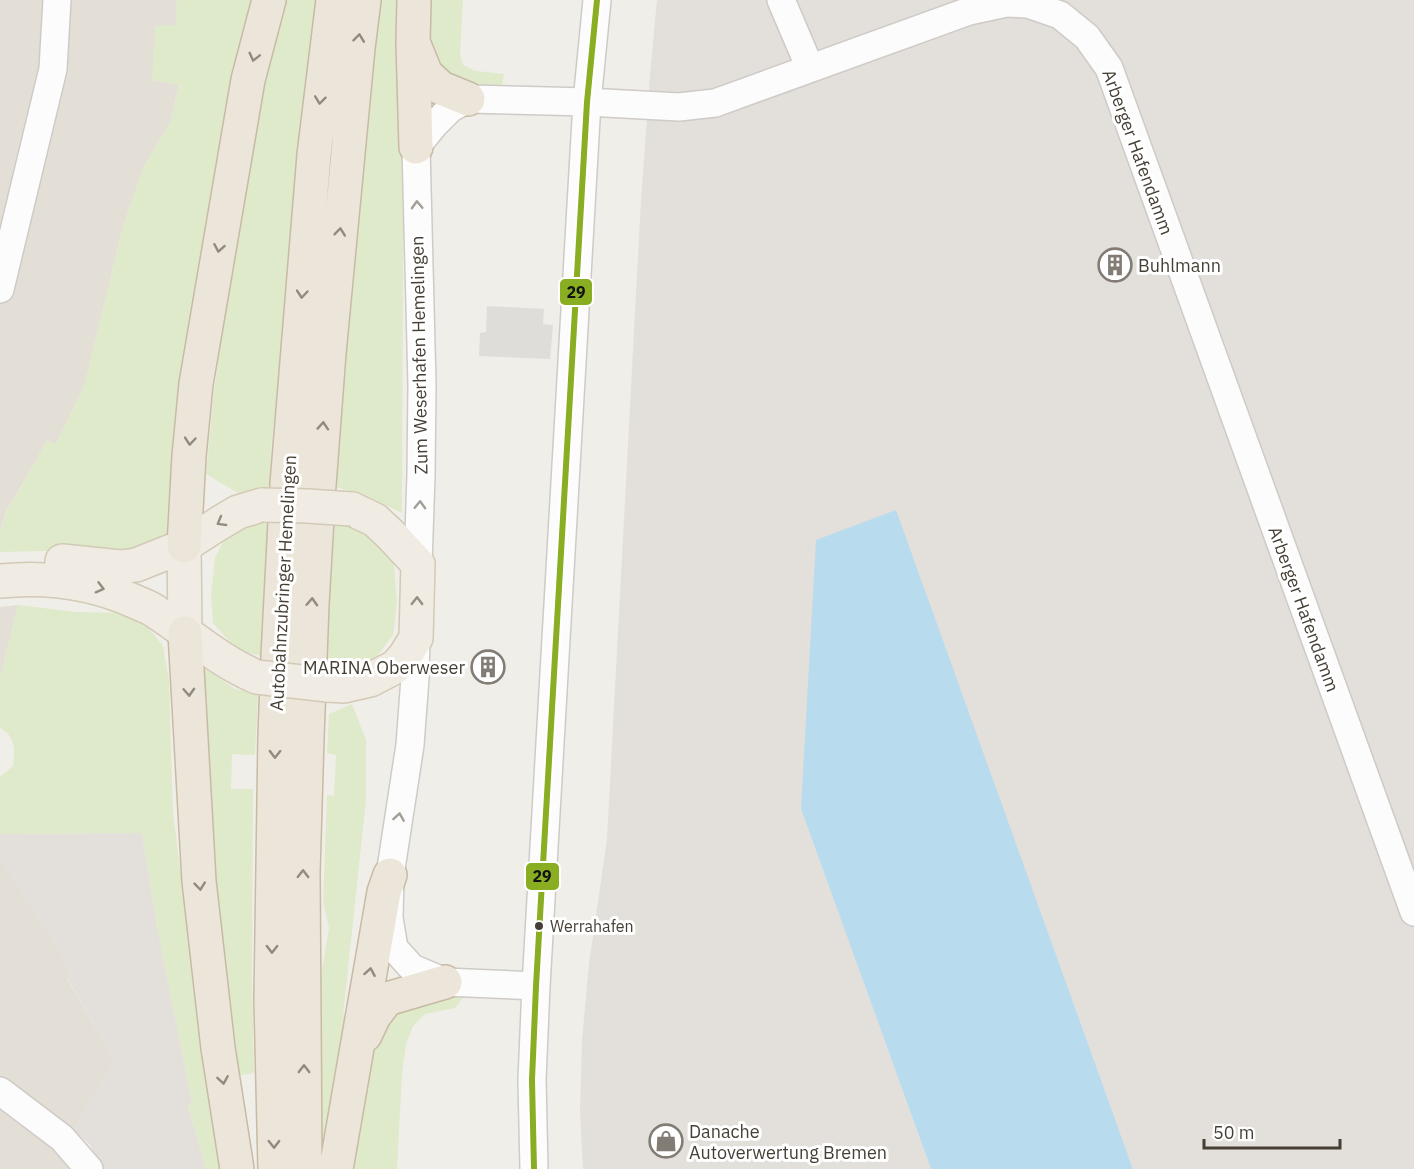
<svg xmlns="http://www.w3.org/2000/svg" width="1414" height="1169" viewBox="0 0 1414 1169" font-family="'IBM Plex Sans',sans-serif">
	<rect width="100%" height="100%" fill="#f0eee9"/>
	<path fill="#e4dfd6" d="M0 0H177L176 25 152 80 179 84 171 121 144 166 124 223 84 387 56 444 47 441 6 512 0 531Z
		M18 605 0 679V607Z
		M0 858 26 897 71 970 67 979 115 1060 74 1130 64 1137 92 1169H0Z"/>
	<path fill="#e3dfda" d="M657 0H1414V1169H1133L895 511 801 809 931 1169H583L580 1111 582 1041 589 964 607 839 641 200 650 76Z
		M0 832 1 834 142 833 157 926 192 1102 188 1106 206 1169H104L90 1145 74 1130 115 1060 67 978 71 970 26 897 0 858Z"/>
	<path fill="#deeac9" d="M177 0H257L171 537 137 555 64 553 45 551 0 552V531L6 513 47 441 56 444 84 387 124 223 144 166 171 121 179 85 152 80 155 26 176 25Z
		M286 0H317L271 449 270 486 238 493 206 474 214 392 235 242 260 104Z
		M375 0H404L402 513 365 495 332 486Z
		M428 0H463L460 54 463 65 476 71 504 74 502 87H462L432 59 428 29Z
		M268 523 262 656 244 652 229 641 213 623 211 595 215 558 223 542 245 526Z
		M335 524 363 528 381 543 394 565 397 602 393 635 377 656 357 666 325 663Z
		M18 605 76 612 118 613 147 626 163 646 169 681 173 812 192 968 222 1169H206L188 1105 192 1102 157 926 142 833 0 834V777L13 766C15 751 16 736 0 728V679Z
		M196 662 235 689 258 693 255 755 232 754 231 789H253L252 972 254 1073 233 1076 209 868Z
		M352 704 366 740V800L343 1015 356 1017 332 1156 315 1169 320 982 329 928 323 901 327 795 334 796 336 755 327 753 329 714Z
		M439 994 464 996 455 1008 425 1014 413 1026 406 1044 402 1073 397 1169H353L357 1139 376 1035 386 1015Z"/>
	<path fill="#dfddd9" d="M487 306 544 309 543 324 553 325 550 359 479 356 480 333 486 332Z"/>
	<path fill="#b9dbee" d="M896 510 1133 1169H931L801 809 816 540Z"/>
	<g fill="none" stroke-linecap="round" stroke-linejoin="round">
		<defs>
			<path id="minor" d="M781 0 810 68
				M0 289 53 69 57 0
				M418 564 421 475 422 385 416 147 434 125 451 108 468 99 587 102 679 107 715 103 969 11 1006 3 1028 4 1060 15 1087 37 1109 68 1414 912
				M416 638 415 678 410 745 390 875 389 918 394 948 412 968 445 982 536 986
				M0 1091 62 1138 89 1169
				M534 1169 532 1080 536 986 587 102 597 0"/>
			<path id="major" d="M184 546 185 633
				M62 561 120 567 136 565 184 546 218 524 238 512 262 505
				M0 581C48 576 92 582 136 602 142 605 150 607 156 612 190 634 219 661 257 677
				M328 685 344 686 370 680 395 667 405 656 416 638 418 564 390 534 375 520 352 509"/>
			<path id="highway" d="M414 0 413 43 416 147
				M415 47 426 74 441 88 468 99
				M184 546 189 456 196 384 248 80 269 0
				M185 633 199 881 218 1048 237 1169
				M365 1035 374 1016 387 999 445 982
				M275 1169 271 999 275 735 278 656 287 484 314 155 333 0
				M305 1169 303 873 307 738 312 604 319 485 329 353 358 48 364 0
				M336 1169 384 892 390 875"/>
		</defs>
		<use href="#minor" stroke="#cecbc7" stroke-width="30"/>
		<use href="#major" stroke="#d2c9b6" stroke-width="36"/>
		<use href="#highway" stroke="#c8baa4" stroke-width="36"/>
		<use href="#minor" stroke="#fdfcfc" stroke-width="27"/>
		<use href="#major" stroke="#f1ece3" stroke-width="33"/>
		<use href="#highway" stroke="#ece5d9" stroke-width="33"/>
		<defs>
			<path id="major-bridge" d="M262 505 307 506 352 509
				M257 677 328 685"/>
		</defs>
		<use href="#major-bridge" stroke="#d2c9b6" stroke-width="36" stroke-linecap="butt"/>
		<use href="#major-bridge" stroke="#f1ece3" stroke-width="33"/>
		<defs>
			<path id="bus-1" d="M534 1169 532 1080 536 986 587 102 597 0"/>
		</defs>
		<use href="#bus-1" stroke="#fff" stroke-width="10"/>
		<use href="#bus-1" stroke="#89ae22" stroke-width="6"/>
	</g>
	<defs><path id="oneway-chevron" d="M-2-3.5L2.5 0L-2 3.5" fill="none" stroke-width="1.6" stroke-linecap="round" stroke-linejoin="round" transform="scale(1.5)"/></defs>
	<g stroke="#918a7f">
		<use href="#oneway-chevron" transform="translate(359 38) rotate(-83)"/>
		<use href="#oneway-chevron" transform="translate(254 57) rotate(104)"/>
		<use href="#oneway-chevron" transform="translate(320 100) rotate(97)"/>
		<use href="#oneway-chevron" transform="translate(340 232) rotate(-84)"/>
		<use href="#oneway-chevron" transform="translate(219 248) rotate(100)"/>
		<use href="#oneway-chevron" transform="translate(302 294) rotate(95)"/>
		<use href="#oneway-chevron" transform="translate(323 426) rotate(-86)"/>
		<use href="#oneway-chevron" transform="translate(190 441) rotate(95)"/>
		<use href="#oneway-chevron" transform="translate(312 602) rotate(-87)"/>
		<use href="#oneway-chevron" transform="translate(189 692) rotate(87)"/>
		<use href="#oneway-chevron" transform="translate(275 754) rotate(91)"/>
		<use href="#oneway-chevron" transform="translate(303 874) rotate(-89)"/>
		<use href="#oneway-chevron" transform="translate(200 886) rotate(84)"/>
		<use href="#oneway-chevron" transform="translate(272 949) rotate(91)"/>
		<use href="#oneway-chevron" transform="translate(370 972) rotate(-80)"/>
		<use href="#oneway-chevron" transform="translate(304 1069) rotate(-90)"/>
		<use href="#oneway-chevron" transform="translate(223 1080) rotate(81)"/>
		<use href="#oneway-chevron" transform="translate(274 1144) rotate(89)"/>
	</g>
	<g stroke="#a29e98">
		<use href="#oneway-chevron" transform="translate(417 205) rotate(-92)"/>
		<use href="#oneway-chevron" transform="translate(420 505) rotate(-88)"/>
		<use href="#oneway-chevron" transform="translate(399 817) rotate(-81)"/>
	</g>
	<g stroke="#938d83">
		<use href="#oneway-chevron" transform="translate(221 522) rotate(150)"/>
		<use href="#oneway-chevron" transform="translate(100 588) rotate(15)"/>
		<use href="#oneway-chevron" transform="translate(417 601) rotate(-89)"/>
	</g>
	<defs>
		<symbol id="building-ring" viewBox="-11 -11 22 22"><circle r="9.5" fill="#fff" stroke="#827c74" stroke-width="1.5"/><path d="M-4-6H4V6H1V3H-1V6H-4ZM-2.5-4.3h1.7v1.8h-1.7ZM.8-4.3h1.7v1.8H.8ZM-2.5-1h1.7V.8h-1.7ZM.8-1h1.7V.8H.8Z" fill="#827c74"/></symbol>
		<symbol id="shop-ring" viewBox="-11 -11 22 22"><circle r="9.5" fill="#fff" stroke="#827c74" stroke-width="1.5"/><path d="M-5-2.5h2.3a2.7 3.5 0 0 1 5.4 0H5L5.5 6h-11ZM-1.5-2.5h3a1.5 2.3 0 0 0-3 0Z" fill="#827c74"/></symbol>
	</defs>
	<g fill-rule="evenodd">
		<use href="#building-ring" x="1096" y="246" width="38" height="38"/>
		<use href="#building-ring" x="469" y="648" width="38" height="38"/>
		<use href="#shop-ring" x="647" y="1122" width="38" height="38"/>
	</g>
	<circle fill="#463f35" stroke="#fff" stroke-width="2" cx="539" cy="926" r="5"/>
	<g text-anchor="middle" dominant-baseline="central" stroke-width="6" stroke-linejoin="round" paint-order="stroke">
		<g font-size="16" fill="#463f35" stroke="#fff" text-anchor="start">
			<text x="550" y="926">Werrahafen</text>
		</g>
		<g font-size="18" fill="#463f35" stroke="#fff">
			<text transform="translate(1138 152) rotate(70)">Arberger Hafendamm</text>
			<text transform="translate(419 355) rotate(-91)">Zum Weserhafen Hemelingen</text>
			<text transform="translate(283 583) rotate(-87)">Autobahnzubringer Hemelingen</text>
			<text transform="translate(1304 609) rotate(70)">Arberger Hafendamm</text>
		</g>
		<g font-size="18" fill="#463f35" stroke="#fff" text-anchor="start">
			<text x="1138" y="265">Buhlmann</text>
			<text x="465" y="667" text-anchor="end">MARINA Oberweser</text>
			<text x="689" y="1131">Danache<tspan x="689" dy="21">Autoverwertung Bremen</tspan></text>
		</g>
	</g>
	<g stroke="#fff" stroke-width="2">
		<rect x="559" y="278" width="34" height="28" rx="6" fill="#89ae22"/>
		<rect x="525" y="862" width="35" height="29" rx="6" fill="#89ae22"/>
	</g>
	<g font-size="16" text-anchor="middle" font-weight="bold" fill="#111">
		<text x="576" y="298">29</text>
		<text x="542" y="882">29</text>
	</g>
	<path d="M1204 1139v9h136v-9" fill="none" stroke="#463f35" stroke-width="3"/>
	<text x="1213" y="1139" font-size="18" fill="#463f35" stroke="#ffffff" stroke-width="4.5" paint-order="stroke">50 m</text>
</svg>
